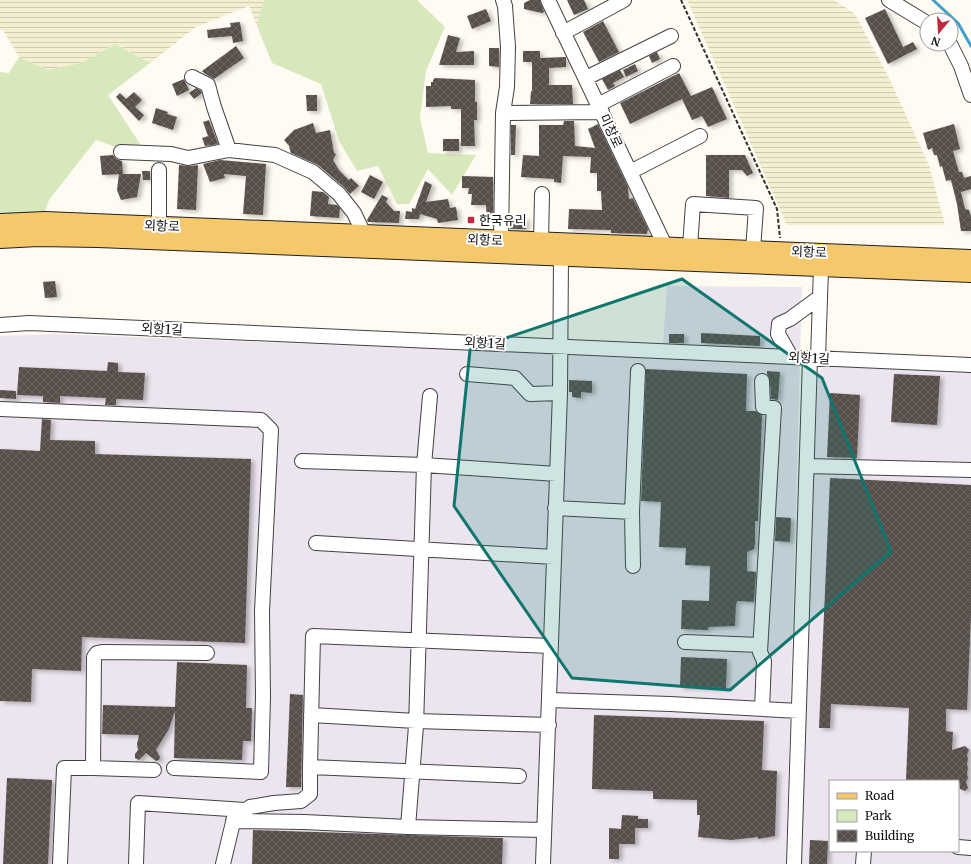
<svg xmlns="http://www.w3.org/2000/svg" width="971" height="864" viewBox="0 0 971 864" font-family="Merriweather,'Noto Sans KR',serif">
	<defs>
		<pattern id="farmland-rules" width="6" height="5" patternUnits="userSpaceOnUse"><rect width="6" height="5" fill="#f5efd2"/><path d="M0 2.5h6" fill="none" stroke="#d1ccb3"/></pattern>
		<pattern id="building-cross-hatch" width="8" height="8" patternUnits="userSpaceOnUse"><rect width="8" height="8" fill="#58504c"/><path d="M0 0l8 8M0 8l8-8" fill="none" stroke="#6b6561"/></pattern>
		<filter id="shadow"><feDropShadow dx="3.5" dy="2" stdDeviation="2" flood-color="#0004"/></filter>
	</defs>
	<rect width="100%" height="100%" fill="#fffbf2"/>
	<path fill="#ece4ee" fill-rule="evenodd" d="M667 286 802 287 786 864H0V336L55 334 522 352 662 359Z
		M828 363 971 369V864H799L818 372ZM830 781H958V851H830Z"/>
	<path fill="url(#farmland-rules)" d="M0 0H264L257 26 249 6 196 27 150 63 115 44 81 63 47 70 19 57 3 30H0Z
		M687 0H834L855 14 887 74 929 165 945 225H787Z"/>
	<path fill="#d7e9bc" d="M264 0H417L445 27 426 71 420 118 428 153 476 155 452 195 428 169 409 204H397L378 166 357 171 339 141 321 84 272 63 257 26Z
		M115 44 150 63 108 95 150 159 96 140 49 200 44 214 0 216V72L9 73 19 57 47 70 81 63Z"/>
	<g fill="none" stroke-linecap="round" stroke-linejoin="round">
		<path stroke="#409fcb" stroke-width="3" d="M933 0 958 23 971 46"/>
	</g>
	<path fill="url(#building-cross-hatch)" filter="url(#shadow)" d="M530 0H540L544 12 542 13 524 9V3Z
		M567 0H584L588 9 574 15Z
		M486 9 491 21 472 29 467 16Z
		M885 9 903 47 913 42 917 49 888 64 865 18Z
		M603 21 619 52 599 62 583 32Z
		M240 22 243 41 233 43 232 36 208 38 207 30 231 27 230 23Z
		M448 35 460 38 456 52 474 51V65H439Z
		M236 46 244 58 214 79 204 73 202 71Z
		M489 48H499V67L489 66Z
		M523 51H540V58L566 57V67L549 68V85H572L573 104H530L531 91H532V62H523Z
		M657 52 660 59 652 63 649 56Z
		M635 64 638 71 626 77 623 70Z
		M620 70 624 77 613 83 615 86 608 90 602 79Z
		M679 73 691 96 712 87 727 119 708 127 702 116 692 120 682 99 630 124 620 103Z
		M435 78 475 80V102H477V120H474L475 146H461V109H451V106L426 107V86H431V82H433V80Z
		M184 79 189 90 177 96 172 84Z
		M196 88 201 91 202 93 194 99 189 93Z
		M134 92 142 100 135 107 144 115 139 121 116 97 120 93 126 99Z
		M306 95H317V111H307Z
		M156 108 168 112 167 114 177 117 173 130 152 123Z
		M209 120 218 144 205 146 202 138 208 136 203 122Z
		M564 121H574L575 146 595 148 588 129 598 124 628 187 629 199 633 198 648 229 647 234 611 233V230L568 229 569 209 602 210 601 191H597V173H590L591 157 563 156 561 183 554 182V179L521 177 523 155 539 156V125H563Z
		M313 123 316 133 330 130 334 153 336 154 333 160 339 170 349 180 351 178 359 186 350 194 345 188 318 165 291 153 289 147H290L284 140 294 130Z
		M954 124 960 149 953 151 959 172H962L964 178 971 176V189L961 192 965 209 969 210 971 217V231H961L957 204 951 180 946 181 942 166 940 167 937 155H934L932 148 928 150 923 133Z
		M511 125H516L515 155H511Z
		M443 139H459V151H443Z
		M113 155 116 159 122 161 123 174 102 175 100 156Z
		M706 155H745L753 173 747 176 742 170H729V198L706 196Z
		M220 160 266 164 263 215 243 214 246 176 224 174 225 178 210 182 203 164Z
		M179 165 189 166 198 165 196 210 177 209Z
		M142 171H150V180H143Z
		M119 174H141L137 197 121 200 117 190Z
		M370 175 383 182 374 199 361 192Z
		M462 176 493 177V221H487L486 205H471L472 194H468L469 188H462Z
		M425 181 432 185 426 202 448 199 450 208 456 207 458 220 438 223 437 219 420 214 419 219H405L406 211 412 212V208L415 209Z
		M312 191 323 192 329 197 328 204 337 205 340 208 339 218 310 216Z
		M382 195 388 198 386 202 394 211H400L399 223 368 222 367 220Z
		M510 217 526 218V229H510Z
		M55 281 57 297 45 298 43 282Z
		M701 333 760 336V346L701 343Z
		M669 334H684V343H669Z
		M108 362 118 363V372L145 373 143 400 116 399V405H105L106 398 60 396V403L43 402V396L17 395 19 367 107 371Z
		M646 369 747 374 746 411H756L762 415 758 521H755V544L754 549 747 552V571L756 572 754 602 737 601V604L736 603 735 626 709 627 708 630 681 629 682 600 709 601 710 566 685 565 686 548 659 547 661 502 641 501Z
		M767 371 780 372 778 400 771 399 770 381 767 374Z
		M894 374 940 376 937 425 891 422Z
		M569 380 592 381V393L581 392V398L572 397V392H569Z
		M0 390 16 391V399L0 398Z
		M830 393 860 395 857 458 827 457Z
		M42 419 51 420 50 440 95 441V454L251 459 245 643 82 637 81 671 32 669 31 702 0 701V449L40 451Z
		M830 478 971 485V615L967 710 946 709V731L953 732 952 750 965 746 969 750 967 755 968 759 967 764 968 768 967 773 968 778 966 782 968 788 965 791 960 789 959 781H906L909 708 831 704 830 728H819Z
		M776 517 791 518 790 542 775 541Z
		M681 657 727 659 726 688 680 687Z
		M177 662 247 665 246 708H252L251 741H243L242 760 174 758 175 711 169 729 156 750 160 757 159 760 156 761 146 753 139 760 135 758V754L138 750 137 744 139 735 102 734 103 705 175 707Z
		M290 694 303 695 301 787H286Z
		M594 715 764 721 762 770 777 771 775 836 758 839V837L731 840 698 837 700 815H697V800L653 799V791L592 789Z
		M7 778 52 780 48 864H3Z
		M622 815 638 816V819H648V828H635V844H619V859H609V828L621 829Z
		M253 830 503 838 502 864H252Z
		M810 840 828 841 827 864H809Z"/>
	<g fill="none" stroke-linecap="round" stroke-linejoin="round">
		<defs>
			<path id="minor" d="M548 0 669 254
				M889 0 927 23
				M563 33 624 0
				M950 44 961 66 971 95
				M192 77 208 85 214 107 229 150
				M586 78 671 36
				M598 105 673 66
				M503 113 602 112
				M121 152 171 154 188 158 229 150 275 155 313 172 339 194 354 213 364 234
				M630 172 700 136
				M159 226V170
				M501 240 503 113 507 87 508 47 505 6 503 0
				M541 242 542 194
				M690 247 693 204 756 208 753 250
				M0 325 29 323 971 365
				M791 357 778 334 779 324 790 319 820 297
				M818 358 821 268
				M467 374 515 378 530 394 560 393
				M762 381 763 407 774 408 760 652 764 661 762 709
				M430 396 424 465 557 474
				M0 409 261 420 271 430 262 611 263 697 261 772 174 768
				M302 461 424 465 416 726 408 827 544 830
				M807 466 971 470
				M555 508 632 512 638 371
				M632 512 633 566
				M316 543 554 557
				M685 642 760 645
				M550 700 670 704 799 711
				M311 715 416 721 549 725
				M310 767 313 636 551 646
				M93 768 154 770
				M233 821 304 822 408 827
				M958 847 971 848
				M60 864 64 768H93L94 657 97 653 102 652 207 653
				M136 864 138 803 245 810
				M223 864 234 818 250 807 274 803 301 801 310 794V767L519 776
				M543 864 560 393 561 257
				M794 864 810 358
				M863 864 864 851"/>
			<path id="major" d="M0 223 45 221 971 259
				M0 239 38 237 98 238 971 273"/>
		</defs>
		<use href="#minor" stroke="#424242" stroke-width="16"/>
		<use href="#major" stroke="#202020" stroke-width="20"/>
		<path stroke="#313131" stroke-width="2" stroke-dasharray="4 2" stroke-linecap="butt" d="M681 0 777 209 780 238"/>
		<use href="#minor" stroke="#fff" stroke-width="14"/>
		<use href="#major" stroke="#f5c86c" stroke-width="18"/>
	</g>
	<path fill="#0f766e" fill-opacity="0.2" stroke="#0f766e" stroke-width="3" stroke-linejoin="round" d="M682 279 822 378 891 552 730 690 572 678 454 506 470 350Z"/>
	<rect fill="#bd2a3d" stroke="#fff" stroke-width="1.5" x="467" y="216" width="8" height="8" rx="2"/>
	<g text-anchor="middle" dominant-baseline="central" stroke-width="4" stroke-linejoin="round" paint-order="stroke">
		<g font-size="13" fill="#0f0f0f" stroke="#fff">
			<text transform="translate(611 131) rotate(65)">미창로</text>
			<text transform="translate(162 226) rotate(2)">외항로</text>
			<text transform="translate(485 240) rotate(2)">외항로</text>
			<text transform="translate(809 252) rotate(2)">외항로</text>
			<text transform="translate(162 329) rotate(3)">외항1길</text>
			<text transform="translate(485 343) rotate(3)">외항1길</text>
			<text transform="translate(809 358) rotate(3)">외항1길</text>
		</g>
		<g font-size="13" fill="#0f0f0f" stroke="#fff" text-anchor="start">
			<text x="479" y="220">한국유리</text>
		</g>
	</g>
	<rect x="829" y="780" width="130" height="72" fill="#ffffff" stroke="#9f9f9f"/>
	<rect x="837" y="793" width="20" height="6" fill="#f5c86c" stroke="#9f9f9f"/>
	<text x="865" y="800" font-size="12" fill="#0f0f0f">Road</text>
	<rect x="837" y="810" width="20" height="12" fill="#d7e9bc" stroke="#9f9f9f"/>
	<text x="865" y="820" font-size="12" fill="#0f0f0f">Park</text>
	<rect x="837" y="830" width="20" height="12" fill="url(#building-cross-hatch)" stroke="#9f9f9f"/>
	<text x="865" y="840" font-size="12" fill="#0f0f0f">Building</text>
	<g transform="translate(939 32) rotate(198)"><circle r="19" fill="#ffffff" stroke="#9f9f9f"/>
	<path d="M0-3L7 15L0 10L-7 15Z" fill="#bd2a3d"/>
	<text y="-6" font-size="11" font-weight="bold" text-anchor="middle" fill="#0f0f0f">N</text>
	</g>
</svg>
